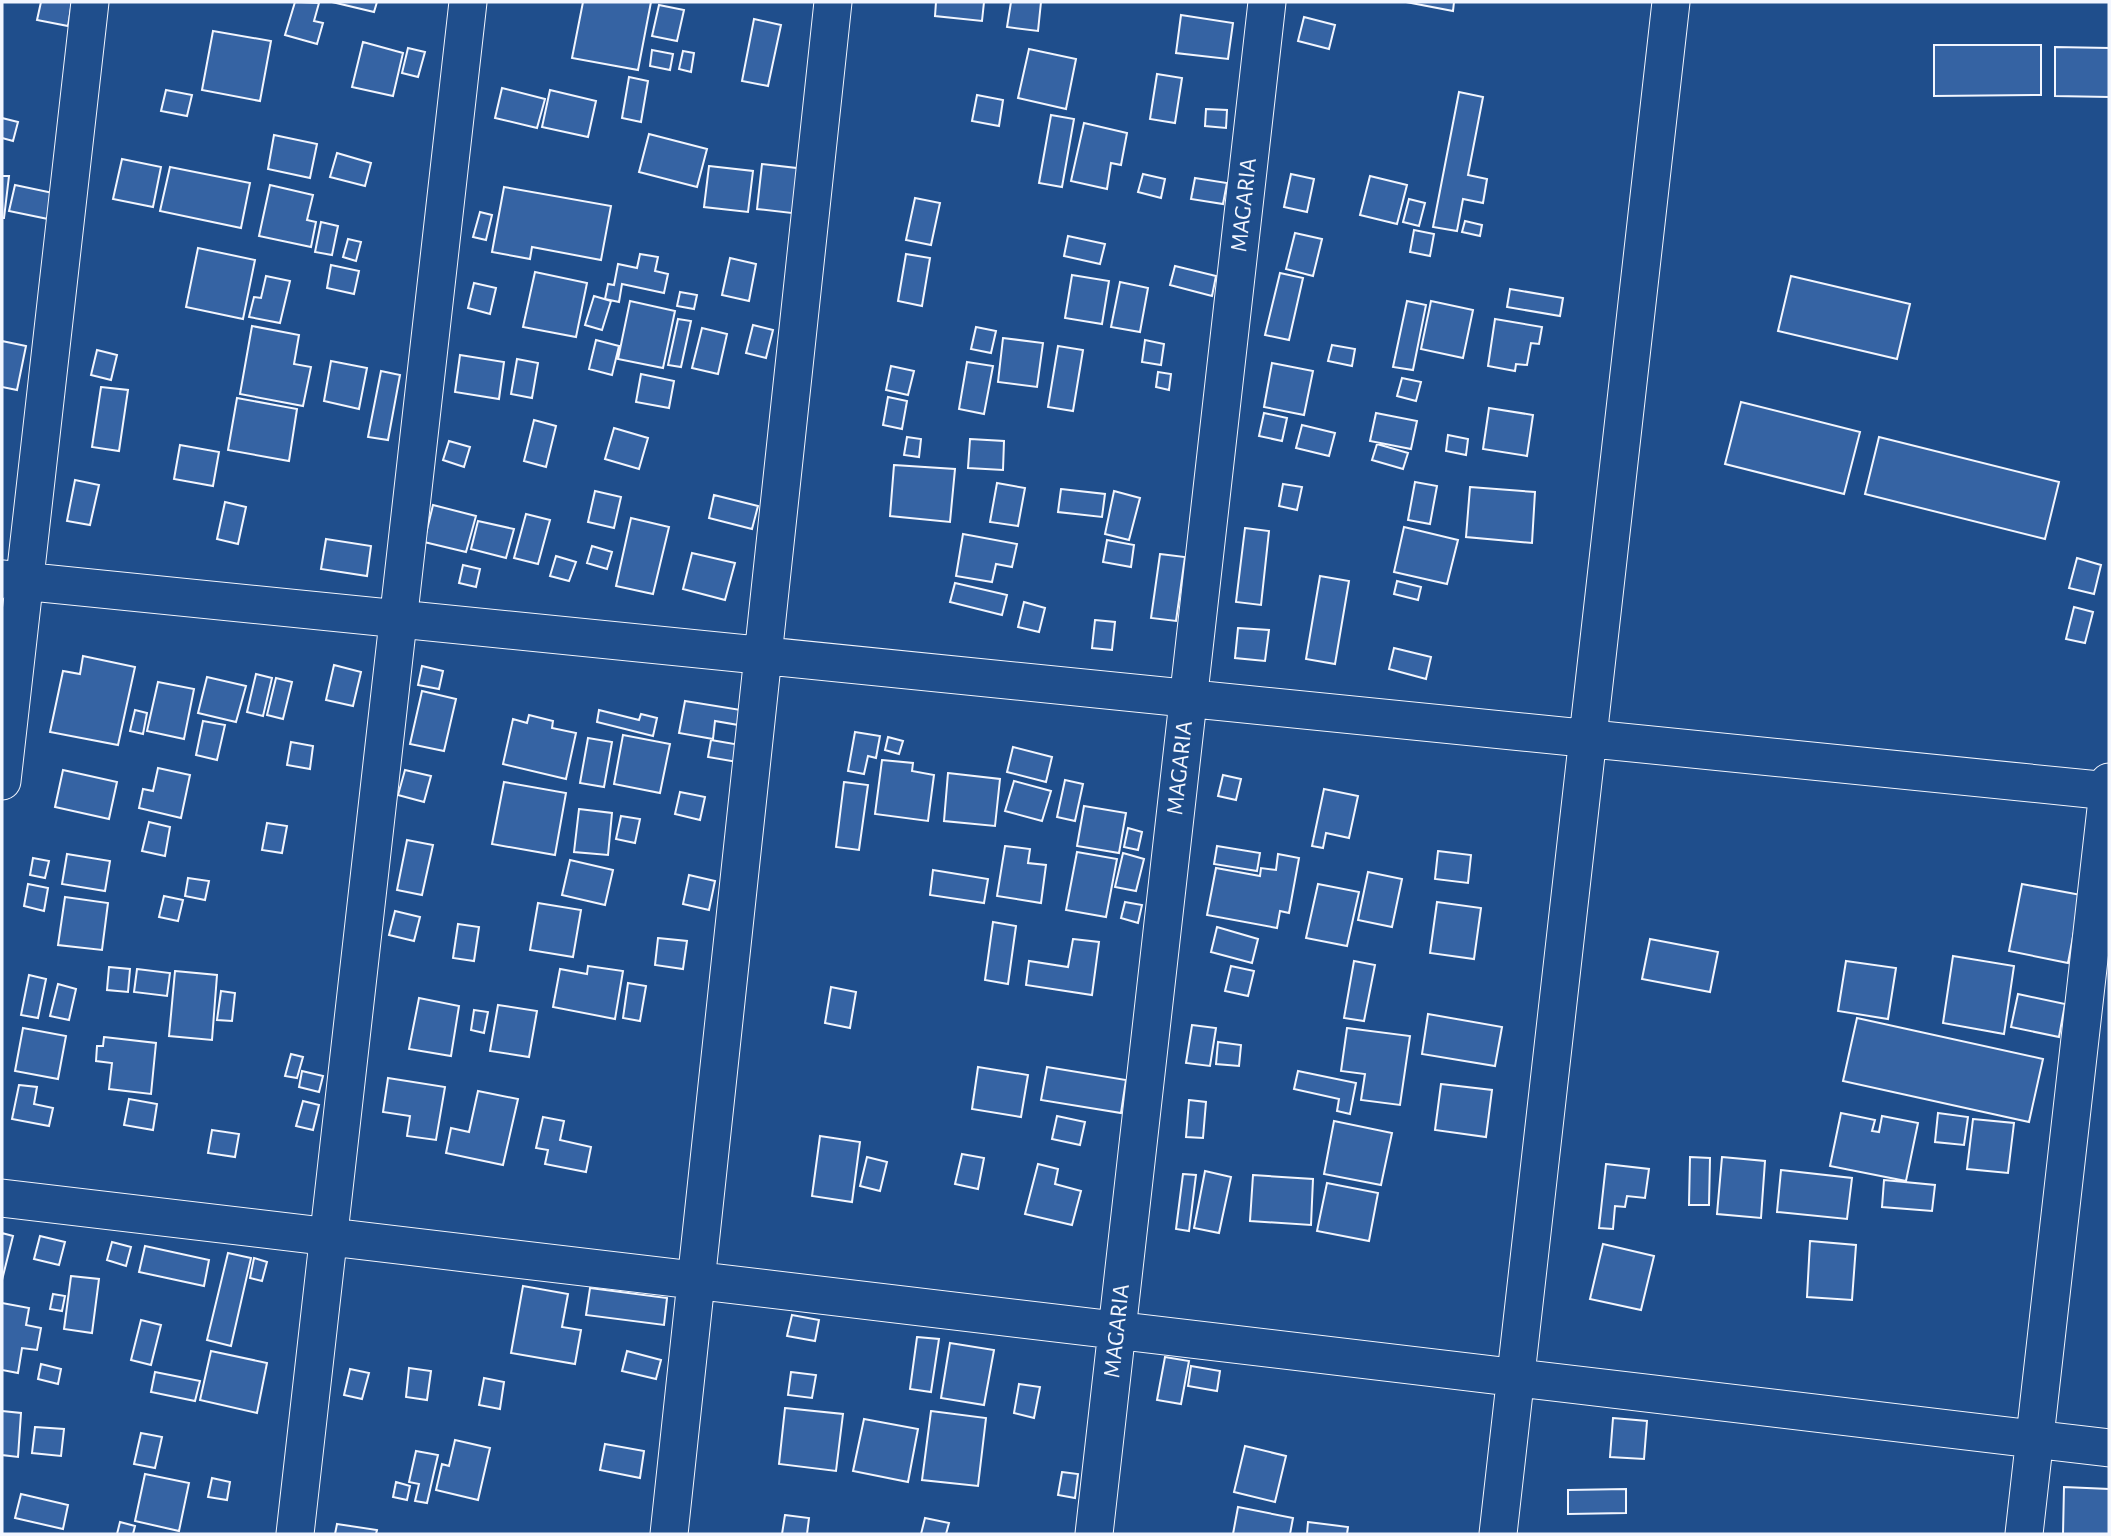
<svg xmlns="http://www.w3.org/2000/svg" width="2111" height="1536" viewBox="0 0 2111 1536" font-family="'Alegreya Sans',sans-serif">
	<rect width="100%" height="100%" fill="#1f4e8c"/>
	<path fill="#3563a3" stroke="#f2f6ff" stroke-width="2" d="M41 2H72L68 26 37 20Z
		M295 2 319 3 314 21 323 23 317 44 285 35Z
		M332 2H377L374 12Z
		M583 2H651L638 70 572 58Z
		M936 2H984L982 21 935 16Z
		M1011 2H1041L1038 31 1007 27Z
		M1406 2H1454L1453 11Z
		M659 5 684 10 677 41 652 36Z
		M1181 15 1233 23 1228 59 1176 53Z
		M1304 17 1335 25 1329 49 1298 41Z
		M754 19 781 25 768 86 742 81Z
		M213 31 271 41 260 101 202 90Z
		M363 42 403 53 393 96 352 87Z
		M1934 45H2041V95L1934 96Z
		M2055 47 2109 48V97L2055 96Z
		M408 48 425 52 418 77 402 73Z
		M1029 49 1076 59 1066 109 1018 98Z
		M652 50 673 54 670 70 650 66Z
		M683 51 694 53 691 72 679 69Z
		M1157 74 1182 78 1175 123 1150 119Z
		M629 77 648 81 641 122 622 118Z
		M502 88 545 99 537 128 495 118Z
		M166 90 192 95 187 116 161 111Z
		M550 90 596 101 588 137 542 127Z
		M1459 92 1483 97 1468 175 1487 179 1483 203 1463 199 1457 231 1433 227Z
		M977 95 1003 100 999 126 972 121Z
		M1206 109 1227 110 1226 128 1205 126Z
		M1051 115 1074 119 1062 187 1039 183Z
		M2 118 18 122 13 141 2 138Z
		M1084 123 1127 133 1121 165 1111 163 1107 189 1071 181Z
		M649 134 707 149 697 187 639 172Z
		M274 135 317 144 310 178 268 169Z
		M337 153 371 163 365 186 330 177Z
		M122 159 161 167 153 207 113 199Z
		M762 164 805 169 800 214 757 209Z
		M709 166 753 171 748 212 704 207Z
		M170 167 250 183 241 228 160 211Z
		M1143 174 1165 179 1161 198 1138 192Z
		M1291 174 1314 179 1307 212 1284 207Z
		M2 176H9L4 218H2Z
		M1370 176 1407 185 1397 224 1360 215Z
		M1195 178 1227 183 1223 204 1191 199Z
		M15 185 53 193 48 219 9 211Z
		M270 185 313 195 307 220 316 222 311 247 259 236Z
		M504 187 611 206 601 260 532 247 530 259 492 252Z
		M915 198 940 203 931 245 906 240Z
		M1409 199 1425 203 1419 226 1403 222Z
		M480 212 492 215 486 240 473 237Z
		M1465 221 1482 225 1480 236 1462 232Z
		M321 222 338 226 332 255 315 252Z
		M1414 230 1434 234 1430 256 1410 252Z
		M1295 233 1322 239 1313 276 1286 269Z
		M1068 236 1105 244 1100 264 1064 256Z
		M348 239 361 242 356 261 343 257Z
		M198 248 255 260 243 319 186 307Z
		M640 254 658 257 655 271 668 274 664 293 622 284 619 302 605 299 608 284 614 285 618 264 637 268Z
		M906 254 930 258 922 306 898 301Z
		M730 258 756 264 749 301 722 295Z
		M331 265 359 271 354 294 327 288Z
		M1175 266 1216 276 1212 296 1170 285Z
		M535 272 587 283 576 337 523 327Z
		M1280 273 1303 278 1289 340 1265 335Z
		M1072 275 1109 281 1102 324 1065 318Z
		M266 276 290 281 280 323 249 317 254 297 261 298Z
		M1791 276 1910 304 1897 359 1778 331Z
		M1120 282 1148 288 1140 332 1111 327Z
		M474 283 496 288 490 314 468 308Z
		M1510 289 1563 298 1560 316 1507 307Z
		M680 292 697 295 694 309 677 306Z
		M594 296 611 301 602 330 585 325Z
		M630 301 675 311 663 368 618 359Z
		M1407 301 1426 305 1413 370 1393 367Z
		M1431 301 1473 310 1463 358 1421 349Z
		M678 319 691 321 681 367 668 365Z
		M1495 319 1542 327 1539 344 1531 343 1527 365 1516 364 1515 371 1488 366Z
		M753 325 773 330 766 358 746 353Z
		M252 326 299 335 294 364 311 367 303 406 240 394Z
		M976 327 996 331 991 353 971 349Z
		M702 328 727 334 718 374 692 368Z
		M1003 338 1043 343 1037 387 998 382Z
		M596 340 619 346 612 375 589 369Z
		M1145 340 1164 344 1161 365 1142 362Z
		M2 341 26 346 17 390 2 387Z
		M1332 345 1355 349 1352 366 1328 361Z
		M1058 346 1083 350 1073 411 1048 407Z
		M97 350 117 355 111 380 91 375Z
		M460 355 504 362 499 399 455 392Z
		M517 359 538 363 532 398 511 394Z
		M331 361 367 368 359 409 324 401Z
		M967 362 993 366 984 414 959 409Z
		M1272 363 1313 371 1304 415 1264 407Z
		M891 366 914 371 908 395 886 390Z
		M381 371 400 375 388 440 368 437Z
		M1158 372 1171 374 1169 390 1156 387Z
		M641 374 674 381 669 408 636 402Z
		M1402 378 1421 382 1416 401 1397 396Z
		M101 387 128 390 119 451 92 447Z
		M888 397 907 401 902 429 883 425Z
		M237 398 297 409 289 461 228 450Z
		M1741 402 1860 432 1844 494 1725 464Z
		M1489 408 1533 415 1527 456 1483 449Z
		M1264 413 1287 418 1282 441 1259 436Z
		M1376 413 1417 421 1411 449 1370 441Z
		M534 420 556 426 546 467 524 461Z
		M1302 425 1335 433 1329 456 1296 448Z
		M614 428 648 438 639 469 605 459Z
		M1448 435 1468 439 1466 455 1446 451Z
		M907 437 921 439 919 457 904 455Z
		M1879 437 2059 482 2045 539 1865 494Z
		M970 439 1004 441 1003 470 968 468Z
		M449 441 470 447 464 467 443 460Z
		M1377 444 1408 453 1403 469 1372 460Z
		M180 445 219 452 213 486 174 479Z
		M894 465 955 469 950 522 890 516Z
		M75 480 99 485 90 525 67 521Z
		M1415 482 1437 486 1430 524 1408 520Z
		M997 483 1025 488 1018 526 990 522Z
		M1283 484 1302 487 1297 510 1279 506Z
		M1470 487 1535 492 1532 543 1466 537Z
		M1061 489 1105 494 1102 517 1058 512Z
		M595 491 621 497 614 528 588 522Z
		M1114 491 1140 498 1129 540 1105 534Z
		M714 495 758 506 752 529 709 518Z
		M225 502 246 507 238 544 217 539Z
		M433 505 476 516 466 552 424 542Z
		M526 514 550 520 538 564 514 558Z
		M631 518 669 527 653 594 616 586Z
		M478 521 514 529 506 558 471 549Z
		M1404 527 1458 540 1447 584 1394 572Z
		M1245 528 1269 531 1261 605 1236 602Z
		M963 534 1017 544 1012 567 996 564 992 582 956 576Z
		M326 539 371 546 367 576 321 569Z
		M1107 540 1134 545 1131 567 1103 562Z
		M592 546 612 552 607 569 587 563Z
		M692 553 735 563 725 600 683 589Z
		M1160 554 1185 557 1176 621 1151 618Z
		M556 556 576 562 569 581 550 576Z
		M2077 558 2101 565 2094 594 2069 588Z
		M463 565 480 569 476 587 459 583Z
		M1320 576 1349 581 1335 664 1306 659Z
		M1397 581 1421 587 1418 600 1394 594Z
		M955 583 1007 595 1002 615 950 602Z
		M1024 602 1045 608 1039 632 1018 627Z
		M2074 607 2093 612 2085 643 2066 639Z
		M1095 620 1115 622 1112 650 1092 648Z
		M1238 628 1269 630 1265 661 1235 658Z
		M1394 648 1431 657 1426 679 1389 669Z
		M83 656 135 667 118 745 50 732 63 671 80 674Z
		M334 665 361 672 353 706 326 700Z
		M422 666 443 671 439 689 418 685Z
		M256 674 272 678 263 716 247 712Z
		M207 677 246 686 236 722 198 713Z
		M276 678 292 682 283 719 267 715Z
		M158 682 194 689 184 739 147 731Z
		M422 691 456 699 444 751 410 744Z
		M685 701 747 711 744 726 715 721 713 739 679 733Z
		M135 710 147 713 143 734 130 731Z
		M599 710 639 720 641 714 657 718 653 736 597 722Z
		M529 715 553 721 552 728 576 733 566 779 503 764 513 719 527 723Z
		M203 721 225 725 217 760 196 755Z
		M855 732 880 736 876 758 868 756 864 774 848 771Z
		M623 735 670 744 660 793 614 784Z
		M888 737 903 741 899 754 885 750Z
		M588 738 612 742 604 787 580 783Z
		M711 740 746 746 743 763 708 757Z
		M291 742 313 746 310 769 287 765Z
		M1013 747 1052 757 1046 782 1007 772Z
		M882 760 913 763 912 771 934 775 928 821 875 814Z
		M158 768 190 775 181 818 139 808 143 789 153 791Z
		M63 770 117 782 109 819 55 807Z
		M405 770 431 776 424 802 398 795Z
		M948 773 1000 779 995 826 944 821Z
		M1223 775 1241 779 1236 800 1218 796Z
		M1065 780 1083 784 1075 821 1057 817Z
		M1014 781 1051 791 1042 821 1005 811Z
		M504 782 566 793 555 855 492 844Z
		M844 782 868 785 859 850 836 847Z
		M1324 789 1358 796 1349 838 1326 833 1323 848 1312 846Z
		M680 792 705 797 700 820 675 814Z
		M1084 806 1126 813 1119 853 1077 846Z
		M579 809 612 813 608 855 574 852Z
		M621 816 640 819 635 843 616 839Z
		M149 822 170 827 165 856 142 851Z
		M267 823 287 826 282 853 262 850Z
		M1128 828 1142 832 1138 850 1124 847Z
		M407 840 433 845 422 895 397 890Z
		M1005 846 1030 849 1028 863 1046 865 1041 903 997 896Z
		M1217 846 1260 853 1257 871 1214 864Z
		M1438 851 1471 855 1468 883 1435 879Z
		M1077 852 1117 859 1106 917 1066 910Z
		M1123 853 1144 859 1136 891 1115 887Z
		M67 854 110 861 105 891 62 884Z
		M1278 854 1299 858 1289 913 1280 911 1277 928 1207 915 1216 868 1260 876 1261 868 1276 870Z
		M33 858 49 861 45 878 30 875Z
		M570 860 613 870 605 905 562 895Z
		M933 870 988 879 984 903 930 895Z
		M1368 872 1402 879 1392 927 1358 920Z
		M689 875 715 881 709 910 683 904Z
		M188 878 209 881 205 900 185 896Z
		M28 884 48 888 44 911 24 906Z
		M1318 884 1359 892 1347 946 1306 938Z
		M2022 884 2081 895 2068 963 2009 951Z
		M164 896 183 900 178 921 159 917Z
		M65 897 108 903 102 950 58 945Z
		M1125 902 1142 905 1138 923 1121 918Z
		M1437 902 1481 908 1474 959 1430 953Z
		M538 903 581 910 573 957 530 950Z
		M395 911 420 917 414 941 389 935Z
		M993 922 1016 926 1008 984 985 980Z
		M458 924 479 927 474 961 453 958Z
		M1217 927 1258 939 1252 963 1211 952Z
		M658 938 687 941 683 969 655 965Z
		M1073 939 1099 942 1092 995 1026 985 1029 961 1068 967Z
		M1650 939 1718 952 1710 992 1642 979Z
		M1953 956 2014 966 2004 1034 1943 1023Z
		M1354 961 1375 965 1364 1021 1344 1018Z
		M1846 961 1896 968 1888 1019 1838 1011Z
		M588 966 623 971 615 1019 553 1007 560 969 587 974Z
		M1231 966 1254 971 1248 996 1225 991Z
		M109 967 130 969 128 992 107 990Z
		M137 969 170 973 167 996 134 992Z
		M175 971 217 975 212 1040 169 1036Z
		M29 975 46 979 38 1018 21 1015Z
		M628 983 646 986 640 1021 623 1018Z
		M58 984 76 989 69 1020 50 1016Z
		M831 987 856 992 850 1028 825 1023Z
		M221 991 235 993 232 1021 217 1020Z
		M2018 994 2065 1004 2059 1037 2011 1027Z
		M419 998 459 1006 451 1056 409 1049Z
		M498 1005 537 1011 529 1057 490 1051Z
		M474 1010 488 1012 484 1033 471 1030Z
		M1428 1014 1502 1027 1495 1066 1422 1054Z
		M1857 1018 2043 1059 2029 1122 1843 1081Z
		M1192 1025 1216 1028 1210 1066 1186 1063Z
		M23 1028 66 1036 58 1079 15 1071Z
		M1347 1028 1410 1036 1400 1105 1361 1100 1365 1074 1341 1071Z
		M104 1037 156 1043 151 1094 109 1089 112 1063 96 1061 97 1046H103Z
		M1218 1042 1241 1045 1239 1066 1216 1064Z
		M291 1054 303 1057 297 1078 285 1076Z
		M978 1067 1028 1075 1021 1117 972 1109Z
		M1047 1067 1126 1080 1121 1113 1041 1100Z
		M302 1071 323 1076 319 1092 299 1087Z
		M1298 1071 1356 1083 1350 1114 1337 1111 1339 1099 1294 1089Z
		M388 1078 445 1087 436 1140 407 1136 410 1116 383 1112Z
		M1441 1084 1492 1090 1486 1137 1435 1130Z
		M19 1085 37 1087 34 1104 53 1108 49 1126 12 1119Z
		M478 1091 518 1099 503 1165 446 1153 451 1128 469 1132Z
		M129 1099 157 1104 153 1130 124 1125Z
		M1189 1100 1206 1102 1203 1138 1186 1137Z
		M303 1101 319 1105 313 1130 296 1126Z
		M1841 1113 1875 1120 1872 1131 1879 1132 1882 1116 1918 1123 1906 1181 1830 1166Z
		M1938 1113 1968 1117 1964 1145 1935 1142Z
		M1057 1116 1085 1122 1080 1145 1052 1139Z
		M543 1117 564 1121 560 1140 591 1147 586 1172 545 1164 548 1150 536 1148Z
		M1973 1119 2014 1123 2008 1173 1967 1169Z
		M1334 1121 1392 1133 1381 1185 1324 1174Z
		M212 1130 239 1134 235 1157 208 1153Z
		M820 1136 860 1142 852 1202 812 1196Z
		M962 1154 984 1158 978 1189 955 1184Z
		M867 1157 887 1162 880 1191 860 1186Z
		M1690 1157 1710 1158 1709 1205H1689Z
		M1722 1157 1765 1161 1761 1218 1717 1214Z
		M1038 1164 1058 1169 1055 1184 1081 1191 1072 1225 1025 1214Z
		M1606 1164 1649 1169 1645 1198 1627 1196 1625 1207 1615 1206 1613 1229 1599 1228Z
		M1781 1170 1852 1178 1847 1219 1777 1212Z
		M1205 1171 1231 1177 1219 1233 1194 1228Z
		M1183 1174 1196 1175 1189 1231 1176 1229Z
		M1253 1175 1313 1179 1311 1225 1250 1221Z
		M1884 1180 1935 1185 1932 1211 1882 1207Z
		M1327 1183 1378 1193 1369 1241 1317 1231Z
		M2 1233 13 1236 2 1280Z
		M40 1236 65 1242 59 1265 34 1259Z
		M1810 1241 1856 1245 1852 1300 1807 1297Z
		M112 1242 131 1247 126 1266 107 1260Z
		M1603 1244 1654 1256 1641 1310 1590 1299Z
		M145 1246 209 1260 204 1286 139 1272Z
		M228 1253 251 1258 231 1346 207 1340Z
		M254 1258 267 1262 262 1281 250 1278Z
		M71 1276 99 1279 92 1333 64 1329Z
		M523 1286 568 1294 562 1327 581 1330 575 1364 511 1353Z
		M590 1288 667 1298 664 1325 586 1315Z
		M53 1294 65 1296 62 1311 50 1309Z
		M2 1303 29 1308 26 1325 41 1328 37 1350 22 1348 18 1373 2 1370Z
		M792 1315 819 1320 815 1341 787 1336Z
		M141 1320 161 1325 151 1365 131 1360Z
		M917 1337 939 1339 931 1392 910 1389Z
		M950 1343 994 1350 984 1405 941 1398Z
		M211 1351 267 1363 257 1413 200 1400Z
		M627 1351 661 1360 656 1379 622 1371Z
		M1165 1357 1189 1361 1181 1404 1157 1400Z
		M41 1364 61 1369 58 1384 38 1379Z
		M1191 1366 1220 1371 1217 1391 1188 1386Z
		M409 1368 431 1371 427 1400 406 1397Z
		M350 1369 369 1373 362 1399 344 1395Z
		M155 1372 200 1381 195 1401 151 1392Z
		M791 1372 816 1375 812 1398 788 1395Z
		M484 1378 504 1382 500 1409 479 1405Z
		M1019 1384 1040 1387 1034 1418 1014 1413Z
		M785 1408 843 1414 836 1471 779 1464Z
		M2 1411 21 1413 18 1457 2 1455Z
		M931 1411 986 1418 978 1486 922 1480Z
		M1613 1418 1647 1421 1644 1459 1610 1457Z
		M864 1419 918 1429 908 1482 853 1471Z
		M35 1427 64 1429 61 1456 32 1453Z
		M141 1433 162 1437 155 1468 134 1464Z
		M455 1440 490 1448 478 1500 436 1490 442 1464 449 1466Z
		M605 1444 644 1451 640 1478 600 1470Z
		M1245 1446 1286 1456 1275 1502 1234 1492Z
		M416 1451 438 1455 427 1503 415 1501 419 1484 409 1482Z
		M1062 1472 1078 1474 1075 1498 1058 1495Z
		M145 1474 189 1483 179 1531 135 1521Z
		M212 1478 230 1482 227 1500 208 1497Z
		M396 1482 410 1486 407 1500 393 1497Z
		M2064 1487 2109 1489V1534H2063Z
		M1626 1489V1513L1568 1514V1490Z
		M21 1494 68 1505 63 1529 15 1518Z
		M1238 1507 1293 1518 1290 1534H1233Z
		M785 1515 809 1518 807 1534H782Z
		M925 1518 949 1523 946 1534H921Z
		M120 1522 135 1526 133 1534H117Z
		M1308 1522 1348 1527 1347 1534H1307Z
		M337 1524 377 1530 376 1534H335Z"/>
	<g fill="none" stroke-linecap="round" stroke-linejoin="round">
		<defs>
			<path id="minor" d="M2 579 2109 791
				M2 781 90 2
				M2 1198 2109 1448
				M295 1534 468 2
				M669 1534 833 2
				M1094 1534 1267 2
				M1498 1534 1671 2
				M2024 1534 2109 782"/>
		</defs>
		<use href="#minor" stroke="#f2f6ff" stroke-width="39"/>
		<use href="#minor" stroke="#1f4e8c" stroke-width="37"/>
	</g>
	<g text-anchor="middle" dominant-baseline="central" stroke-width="5" stroke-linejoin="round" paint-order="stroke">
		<g font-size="24" fill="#f2f6ff" stroke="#1f4e8c">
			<text transform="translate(1244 205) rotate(-84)">MAGARIA</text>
			<text transform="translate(1180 768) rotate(-84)">MAGARIA</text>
			<text transform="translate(1117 1331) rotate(-84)">MAGARIA</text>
		</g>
	</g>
	<rect width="2111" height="1536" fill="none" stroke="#f2f6ff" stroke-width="7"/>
</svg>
